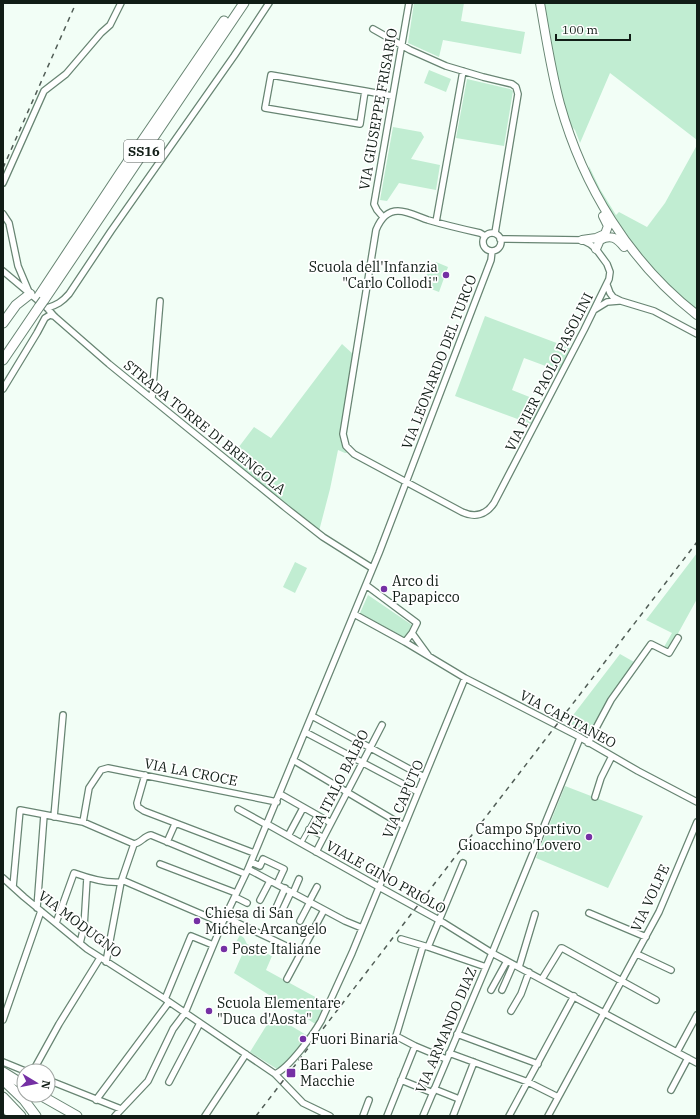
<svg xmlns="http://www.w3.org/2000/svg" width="700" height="1119" viewBox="0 0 700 1119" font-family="'IBM Plex Serif',serif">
	<rect width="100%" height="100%" fill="#f2fef6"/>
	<path fill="#c1edd2" d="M414 3H464L461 21 525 32 521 54 443 40 439 57 408 43Z
		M544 3H695L697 4V140L610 73 580 143 575 130 569 124 560 89Z
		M429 70 451 79 446 92 424 83Z
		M467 79 510 89 513 91 504 146 456 138Z
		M393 127 421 132 424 137 411 159 440 165 436 190 399 183 387 201 380 200Z
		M697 145V310C658 278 624 238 600 194 595 185 589 176 589 166L600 189 616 215 619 212 647 227 665 203Z
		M436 262 448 267 439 292 426 287C425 276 427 269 436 262Z
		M485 316 570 348 559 371 524 358 512 390 542 402 531 424 455 396Z
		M342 344 353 354 340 435 342 445 347 453H345L338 450 330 489 319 531 229 460 254 427 271 438Z
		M697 553V599L670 648 667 649 664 647 672 633 646 620Z
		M295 562 307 568 295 593 283 587Z
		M368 595 412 625 405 638 360 613Z
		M620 654 634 662 608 701 590 734 583 737 564 727Z
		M565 786 643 816 608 888 536 858Z
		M240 935 244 938 247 944 272 956 266 970 328 1004 317 1025 234 973 245 948 235 944Z
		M273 1015 308 1036 287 1063 277 1069 250 1052Z"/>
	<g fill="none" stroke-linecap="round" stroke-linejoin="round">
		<defs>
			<path id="pedestrian" d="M308 829 324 837
				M301 843 317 815"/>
			<path id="minor" d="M373 29 410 50 446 66 483 77 512 84 516 87 518 94 495 233
				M365 91 360 124 265 108 271 75 365 91 392 96
				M3 183 44 91 66 74 101 33 110 25 121 3
				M3 214 9 223 18 266 29 292
				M383 217 377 210 374 204 409 3
				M436 222 463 71
				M483 242a9 9 0 1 1 18 0a9 9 0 1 1-18 0Z
				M485 236 480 233C462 229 445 225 428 220 419 217 408 211 398 211 386 211 380 220 376 230L343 434 346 446 354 454 462 512C475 518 486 515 494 503L584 330 609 279 610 272 607 264 596 249 590 244 582 240 500 239
				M3 271 47 308 54 316 109 364 286 508 323 537 372 568
				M607 285 610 293 613 297 621 301 654 311 697 334
				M47 308C57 305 62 302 69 294L111 231 234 56 269 3
				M594 310 607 302 619 301
				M3 389 37 333 45 318 50 315 54 316
				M152 398 160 301
				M366 585 417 623 412 633 405 642
				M354 614 405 642 465 678 576 735 638 771 697 802
				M412 633 428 655
				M312 716 424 777
				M305 732 418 792
				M588 743 611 700 651 644 669 653 678 638
				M293 760 404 826
				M145 775 137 803 138 807 144 811 254 853
				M280 794 331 823
				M595 797 601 778 612 756
				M238 809 267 825
				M54 817 63 715
				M83 822 89 788 101 770 108 768 277 802
				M267 824 379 887 439 920 492 953 697 1063
				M288 836 303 808
				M167 842 175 824
				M134 844C141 843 144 836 151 835L245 874
				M316 852 382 725
				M251 862 260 866 263 859 284 869 277 884
				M160 864 236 893
				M248 869 345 921 362 928
				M3 878 24 897 87 949 165 999 275 1074 303 1103 330 1116
				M122 880 222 923
				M13 887 20 810 83 822 134 844
				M293 893 299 879
				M235 897 247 903
				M260 900 270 881
				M309 902 317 887
				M37 908 44 815
				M276 908 285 888
				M282 911 291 892
				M589 913 646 937
				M225 917 301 953
				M300 921 310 902
				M56 923 74 873C88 878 106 884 121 882
				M401 939 428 947 463 863
				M80 943 84 927 87 878
				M423 946 396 1036 415 1046 446 1059
				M428 947 486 967
				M637 954 671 970
				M106 962 121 882 134 844
				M519 967 535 914
				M287 979 324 910
				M542 979 561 948H562L656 1000
				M491 990 507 961
				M502 990 513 965
				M165 999 191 936 213 945
				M511 1011 521 994 529 972
				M3 1020 41 911
				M457 1034 538 1064
				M677 1052 697 1015
				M449 1053 528 1082 558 1097
				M3 1062 25 1071
				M33 1071 59 1024 100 958
				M275 1074C289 1068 313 1035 321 1021L352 953 465 678
				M48 1080 121 1109
				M401 1080 433 1093
				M169 1082 200 1023
				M434 1089 459 1099
				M671 1090 688 1058
				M96 1100 169 1002
				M115 1116 148 1081 173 1029 185 1013 225 917 248 869 379 553 491 260 492 251
				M205 1116 246 1054
				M363 1116 369 1100
				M387 1116 415 1046
				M423 1116 492 953 580 738
				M453 1116 474 1062
				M509 1116 574 996
				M548 1116 659 912 697 822"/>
			<path id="secondary" d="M540 3C546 37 551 71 560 104 583 186 629 262 697 315
				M582 240 596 238 605 234 608 226 603 216
				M596 249 600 240C611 234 617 238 624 247"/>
			<path id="trunk" d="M39 296 121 172 224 21
				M44 300 244 3
				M3 323 16 305 30 294
				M3 360 39 307
				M3 1072 24 1085
				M3 1080 24 1100 36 1116
				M40 1095 77 1116
				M3 1097 21 1116
				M3 1106 13 1116"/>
		</defs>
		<use href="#pedestrian" stroke="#688573" stroke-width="6"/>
		<use href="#minor" stroke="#688573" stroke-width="8"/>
		<use href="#secondary" stroke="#688573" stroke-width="10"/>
		<use href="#trunk" stroke="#688573" stroke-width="11"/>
		<use href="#pedestrian" stroke="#fff" stroke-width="4"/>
		<use href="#minor" stroke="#fff" stroke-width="5.5"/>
		<use href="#secondary" stroke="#fff" stroke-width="8"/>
		<use href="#trunk" stroke="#fff" stroke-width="9"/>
		<path stroke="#515d56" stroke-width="1.5" stroke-dasharray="5 5" stroke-linecap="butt" d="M3 168 76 3
			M256 1116 697 542"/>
		<defs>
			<path id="trunk-bridge" d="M39 307 44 300"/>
		</defs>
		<use href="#trunk-bridge" stroke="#688573" stroke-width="11" stroke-linecap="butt"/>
		<use href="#trunk-bridge" stroke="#fff" stroke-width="9"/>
	</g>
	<g fill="#7530a4" stroke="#fff" stroke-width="1.5">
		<circle cx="446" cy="275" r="4"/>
		<circle cx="384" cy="589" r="4"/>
		<circle cx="589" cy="837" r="4"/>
		<circle cx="197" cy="921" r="4"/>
		<circle cx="224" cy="949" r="4"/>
		<circle cx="209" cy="1011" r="4"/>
		<circle cx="303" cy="1039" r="4"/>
		<rect x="286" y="1068" width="10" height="10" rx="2"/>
	</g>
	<g text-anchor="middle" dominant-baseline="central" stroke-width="3.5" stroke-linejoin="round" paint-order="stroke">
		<rect fill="#fff" stroke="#58615c" stroke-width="1" x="124" y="140" width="40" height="22" rx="3"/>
		<g font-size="13" font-weight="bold" fill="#111d16">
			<text x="144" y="151">SS16</text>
		</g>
		<g font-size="14" fill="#111d16" stroke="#fff">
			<text transform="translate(378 109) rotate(-80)">VIA GIUSEPPE FRISARIO</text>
			<text transform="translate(439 362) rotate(-69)">VIA LEONARDO DEL TURCO</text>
			<text transform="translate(549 372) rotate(-63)">VIA PIER PAOLO PASOLINI</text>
			<text transform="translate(205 427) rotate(39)">STRADA TORRE DI BRENGOLA</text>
			<text transform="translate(568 719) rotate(28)">VIA CAPITANEO</text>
			<text transform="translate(191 772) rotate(11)">VIA LA CROCE</text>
			<text transform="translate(338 783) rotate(-63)">VIA ITALO BALBO</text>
			<text transform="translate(403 799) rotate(-67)">VIA CAPUTO</text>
			<text transform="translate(386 877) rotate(29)">VIALE GINO PRIOLO</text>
			<text transform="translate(650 898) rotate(-65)">VIA VOLPE</text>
			<text transform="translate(80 924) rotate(37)">VIA MODUGNO</text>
			<text transform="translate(446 1030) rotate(-67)">VIA ARMANDO DIAZ</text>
		</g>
		<g font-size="14" fill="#111d16" stroke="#fff" text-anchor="start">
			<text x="438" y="267" text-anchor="end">Scuola dell'Infanzia<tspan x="438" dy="16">"Carlo Collodi"</tspan></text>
			<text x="392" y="581">Arco di<tspan x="392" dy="16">Papapicco</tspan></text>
			<text x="581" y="829" text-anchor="end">Campo Sportivo<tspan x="581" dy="16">Gioacchino Lovero</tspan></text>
			<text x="205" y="913">Chiesa di San<tspan x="205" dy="16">Michele Arcangelo</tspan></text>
			<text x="232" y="949">Poste Italiane</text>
			<text x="217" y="1003">Scuola Elementare<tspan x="217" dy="16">"Duca d'Aosta"</tspan></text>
			<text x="311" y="1039">Fuori Binaria</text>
			<text x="300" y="1065">Bari Palese<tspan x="300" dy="16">Macchie</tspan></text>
		</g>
	</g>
	<rect width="700" height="1119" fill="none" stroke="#111d16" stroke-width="8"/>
	<g transform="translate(36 1083) rotate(100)"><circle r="19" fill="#ffffff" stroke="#a0a5a2"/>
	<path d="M0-3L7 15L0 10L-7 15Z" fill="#7530a4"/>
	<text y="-6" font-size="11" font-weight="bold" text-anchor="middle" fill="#111d16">N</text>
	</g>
	<path d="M556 34v6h74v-6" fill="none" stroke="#111d16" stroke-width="2"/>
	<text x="562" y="34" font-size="12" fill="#111d16" stroke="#ffffff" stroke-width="3" paint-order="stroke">100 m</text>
</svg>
